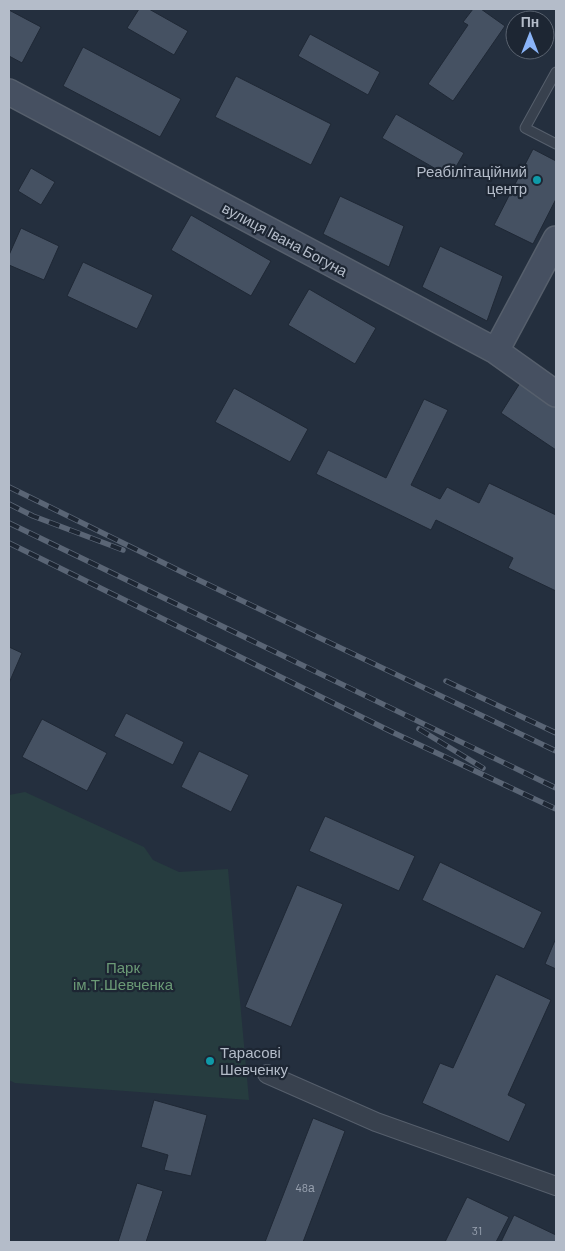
<svg xmlns="http://www.w3.org/2000/svg" width="565" height="1251" viewBox="0 0 565 1251" font-family="Barlow,sans-serif">
	<rect width="100%" height="100%" fill="#242f3e"/>
	<path fill="#263c3f" d="M25 792 144 847 153 860 179 872 228 869 249 1100 15 1083 9 1080V795Z"/>
	<path fill="#455162" stroke="#1f2835" d="M139 9H149L188 31 174 55 127 28Z
		M473 9H481L505 26 453 101 428 84 468 25 463 22Z
		M9 10 41 27 22 63 9 56Z
		M310 34 380 72 368 95 298 56Z
		M83 47 181 99 160 137 63 86Z
		M236 76 331 124 311 165 215 117Z
		M396 114 464 153 450 177 382 138Z
		M533 149 556 161V199L533 244 494 225Z
		M31 168 55 182 41 205 18 191Z
		M340 196 404 226 389 267 323 234Z
		M191 215 271 261 251 296 171 250Z
		M21 228 59 246 44 280 9 265V255Z
		M440 246 503 276 487 321 422 287Z
		M83 262 153 295 137 329 67 296Z
		M309 289 376 328 355 364 288 325Z
		M520 383 556 407V450L501 413Z
		M234 388 308 429 290 462 215 422Z
		M424 399 448 410 411 485 440 499 447 487 479 503 489 483 556 515V591L508 568 513 558 436 520 431 530 316 474 328 450 386 478Z
		M9 647 22 653 9 683Z
		M126 713 184 742 173 765 114 736Z
		M42 719 107 753 87 791 22 757Z
		M199 751 249 775 231 812 181 787Z
		M325 816 415 856 399 891 309 851Z
		M440 862 542 912 524 949 422 900Z
		M297 885 343 904 291 1027 245 1007Z
		M556 938V969L545 964Z
		M496 974 551 1000 508 1095 526 1104 509 1142 422 1103 440 1063 453 1068Z
		M154 1100 207 1115 191 1176 164 1170 168 1155 141 1147Z
		M313 1118 345 1131 303 1242H265Z
		M137 1183 163 1191 146 1242H118Z
		M467 1197 509 1217 496 1242H445Z
		M514 1215 556 1235V1242H501Z"/>
	<g fill="none" stroke-linecap="round" stroke-linejoin="round">
		<defs>
			<path id="lane" d="M556 72 525 128 556 144"/>
			<path id="street" d="M267 1074 376 1122 556 1186"/>
			<path id="secondary" d="M9 92 496 351 556 394
				M496 351 556 239"/>
		</defs>
		<use href="#lane" stroke="#565f6c" stroke-width="11"/>
		<use href="#street" stroke="#565f6c" stroke-width="20"/>
		<use href="#secondary" stroke="#565f6c" stroke-width="28"/>
		<use href="#lane" stroke="#38414e" stroke-width="9"/>
		<use href="#street" stroke="#38414e" stroke-width="18"/>
		<use href="#secondary" stroke="#465061" stroke-width="25"/>
		<defs>
			<path id="rail" d="M9 487 186 574 556 751
				M9 504 33 516 123 550
				M9 523 556 788
				M9 543 392 732 556 809
				M446 681 556 733
				M419 729 483 768"/>
		</defs>
		<use href="#rail" stroke="#5a6575" stroke-width="5.5"/>
		<use href="#rail" stroke="#1d2633" stroke-width="4" stroke-dasharray="11" stroke-linecap="butt"/>
	</g>
	<g fill="#0f9aa8" stroke="#1d2633" stroke-width="2">
		<circle cx="537" cy="180" r="5"/>
		<circle cx="210" cy="1061" r="5"/>
	</g>
	<g text-anchor="middle" dominant-baseline="central" stroke-width="4.5" stroke-linejoin="round" paint-order="stroke">
		<g font-size="12" fill="#98a1af">
			<text x="305" y="1187">48а</text>
			<text x="477" y="1230">31</text>
		</g>
		<g font-size="15" fill="#b4bcc9" stroke="#1d2633" text-anchor="end">
			<text x="527" y="171">Реабілітаційний<tspan x="527" dy="17">центр</tspan></text>
			<text x="220" y="1052" text-anchor="start">Тарасові<tspan x="220" dy="17">Шевченку</tspan></text>
		</g>
		<g font-size="15" fill="#b4bcc9" stroke="#1d2633">
			<text transform="translate(285 239) rotate(28)">вулиця Івана Богуна</text>
		</g>
		<g font-size="15" fill="#6b9a76" stroke="#1d2633">
			<text x="123" y="967">Парк<tspan x="123" dy="17">ім.Т.Шевченка</tspan></text>
		</g>
	</g>
	<rect width="565" height="1251" fill="none" stroke="#b4bcc9" stroke-width="20"/>
	<g transform="translate(530 35)"><circle r="24" fill="#1d2633" stroke="#59626f"/>
	<path d="M0-4L9 19L0 12L-9 19Z" fill="#8ab4f8"/>
	<text y="-8" font-size="14" font-weight="bold" text-anchor="middle" fill="#b4bcc9">Пн</text>
	</g>
</svg>
